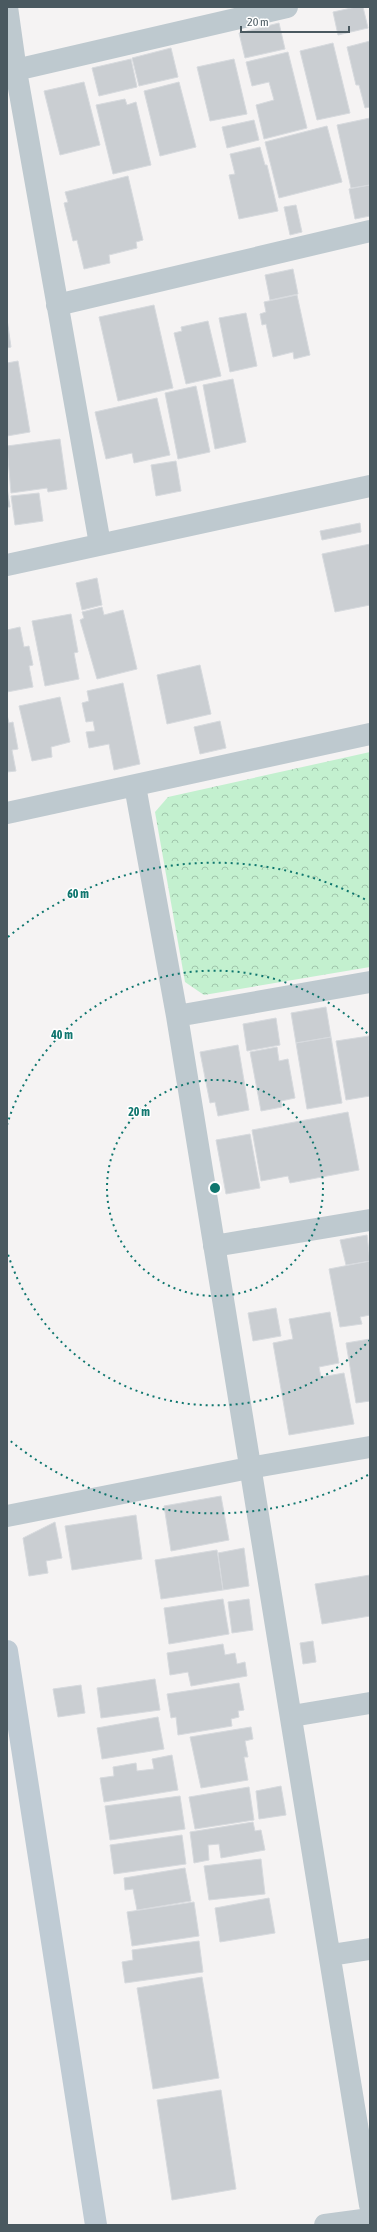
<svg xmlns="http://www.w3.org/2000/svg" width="377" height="2232" viewBox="0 0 377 2232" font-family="'Asap Condensed',sans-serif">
	<defs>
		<pattern id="park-crowns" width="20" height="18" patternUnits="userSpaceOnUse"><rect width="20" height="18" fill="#c3f0cf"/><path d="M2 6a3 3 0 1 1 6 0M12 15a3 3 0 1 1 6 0" fill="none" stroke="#a0c5ab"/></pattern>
	</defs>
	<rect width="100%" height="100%" fill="#f5f3f3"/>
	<path fill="url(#park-crowns)" d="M370 752V967L204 995 185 982 155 812 168 797Z"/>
	<path fill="#caced2" stroke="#d7dade" d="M356 7H363L368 28 338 35 333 12Z
		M279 23 285 49 245 58 239 33Z
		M370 41V107L365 108 359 85H356L347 47Z
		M333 43 350 113 317 120 300 51Z
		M171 48 178 77 139 86 132 58Z
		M288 52 307 128 264 139 256 105 274 100 269 82 252 86 246 62Z
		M131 59 137 87 99 96 92 68Z
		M234 59 247 114 210 121 197 67Z
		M84 82 100 145 60 155 44 91Z
		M179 82 196 147 160 156 144 91Z
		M125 99 127 105 136 102 151 165 113 174 96 105Z
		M370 118V185L351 188 337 125Z
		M254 120 259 140 227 148 222 127Z
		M327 126 342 182 279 198 265 142Z
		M260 147 265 165H267L278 211 239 219 229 175 235 174 230 154Z
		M128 176 143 240 136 242 137 248 109 255 110 263 84 269 77 240 73 241 64 203 68 202 65 192Z
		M370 185V216L355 219 349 189Z
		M296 205 302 232 290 235 284 207Z
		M293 269 298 294 270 300 265 275Z
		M297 295 310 355 294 359 293 352 273 357 266 324 262 325 260 314 266 312 264 302Z
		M154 305 173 388 118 401 99 317Z
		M246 313 257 366 230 372 219 318Z
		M7 319 11 347 7 348Z
		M208 321 221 376 186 384 174 333 182 331 181 327Z
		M18 361 30 432 7 436V363Z
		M233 379 246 442 215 449 203 385Z
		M196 386 210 452 178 459 165 393Z
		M157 398 170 455 134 463 132 453 106 459 95 412Z
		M60 439 67 489 48 492 47 488 11 493 7 446Z
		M176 461 181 491 156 496 151 465Z
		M7 488 10 507H7Z
		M39 493 43 521 15 525 11 496Z
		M360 523 361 532 322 540 320 531Z
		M370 544V605L335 612 322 554Z
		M97 578 102 605 82 610 76 583Z
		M102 607 104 615 123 610 137 669 97 679 80 620 84 618 82 612Z
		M71 614 78 652 74 653 79 679 45 686 32 621Z
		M20 627 24 647 29 646 33 665 29 666 33 687 7 692V630Z
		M200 665 211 714 167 724 157 675Z
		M123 683 140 764 114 770 109 744 89 748 86 732 95 731 93 721 86 722 82 703 89 701 87 691Z
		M60 697 70 742 51 747 52 757 32 761 19 706Z
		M7 715 9 723 13 722 18 749 12 750 16 771 7 772Z
		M220 721 226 748 200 754 194 727Z
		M326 1007 331 1037 296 1043 291 1013Z
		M276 1018 280 1045 247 1051 243 1024Z
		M369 1036 370 1096 346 1100 336 1041Z
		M331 1037 342 1103 307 1109 296 1043Z
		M238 1045 249 1110 218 1116 215 1102 210 1103 200 1052Z
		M277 1047 279 1061 288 1059 295 1098 281 1101 282 1107 261 1111 250 1052Z
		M348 1112 359 1170 290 1183 288 1176 261 1181 252 1130Z
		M250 1134 260 1188 226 1194 216 1140Z
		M367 1235 370 1261 346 1265 340 1240Z
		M370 1261V1315L360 1317 362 1324 340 1327 329 1269Z
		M276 1308 281 1336 253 1341 248 1313Z
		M330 1312 339 1363 319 1367 321 1377 344 1373 354 1424 289 1435 273 1343 293 1339 289 1319Z
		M370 1339V1401L356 1403 346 1343Z
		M221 1496 229 1540 171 1551 164 1506Z
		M136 1515 142 1559 72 1570 65 1526Z
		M55 1522 62 1558 46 1561 48 1573 29 1576 23 1538Z
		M244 1548 249 1586 223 1590 218 1553Z
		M217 1550 223 1590 161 1599 155 1560Z
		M370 1575V1616L322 1624 315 1584Z
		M223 1599 229 1634 169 1644 164 1608Z
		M249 1599 253 1630 232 1633 228 1602Z
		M313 1641 316 1662 303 1664 300 1643Z
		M223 1644 225 1655 235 1653 237 1664 245 1662 247 1676 191 1686 188 1672 170 1675 167 1653Z
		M155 1679 160 1710 101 1718 97 1688Z
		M239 1683 244 1710 238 1711 239 1717 231 1719 232 1726 178 1735 176 1717 171 1718 167 1694Z
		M81 1685 85 1713 58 1717 53 1689Z
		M158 1717 164 1749 102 1759 97 1728Z
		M251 1727 253 1739 245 1741 248 1757H244L248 1780 201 1788 190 1737Z
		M172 1755 178 1790 104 1802 100 1778 114 1776 113 1767 136 1763 137 1771 154 1769 152 1759Z
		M281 1786 286 1815 259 1819 256 1791Z
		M249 1787 254 1820 195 1829 189 1797Z
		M180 1796 185 1829 110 1840 105 1806Z
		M253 1822 255 1831 261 1830 265 1850 221 1858 219 1844 208 1845 209 1860 194 1863 190 1832Z
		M182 1835 186 1864 114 1874 110 1845Z
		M261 1859 265 1894 209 1900 204 1866Z
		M185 1868 191 1901 137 1910 133 1889 125 1890 124 1878Z
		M269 1898 275 1933 220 1942 215 1908Z
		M194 1902 199 1936 132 1946 127 1912Z
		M199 1941 203 1972 125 1983 122 1962 133 1960 132 1950Z
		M202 1977 219 2078 153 2089 137 1988Z
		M221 2090 236 2189 172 2200 157 2100Z"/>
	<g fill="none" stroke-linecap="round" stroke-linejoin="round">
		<path stroke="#bec9cf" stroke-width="22" d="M7 7 16 71 100 544
			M7 72 287 7
			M57 305 370 231
			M7 565 370 486
			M135 786 177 1016 370 2205
			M7 813 370 734
			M177 1016 370 982
			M214 1246 370 1220
			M7 1516 249 1468 370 1447
			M292 1716 370 1703
			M331 1955 370 1949
			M325 2225 370 2219"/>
		<path stroke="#bfcbd4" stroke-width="22" d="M7 1651 96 2225"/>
	</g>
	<g fill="none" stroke="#0f766e" stroke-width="2" stroke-dasharray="2 4">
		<circle cx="215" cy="1188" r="108"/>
		<path d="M370 1340A217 217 0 0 1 7 1251M7 1125A217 217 0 0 1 370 1036"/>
		<path d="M368 1475A325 325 0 0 1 8 1439M8 937A325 325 0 0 1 368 901"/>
	</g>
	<circle cx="215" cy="1188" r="6" fill="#0f766e" stroke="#fff" stroke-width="2"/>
	<g font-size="12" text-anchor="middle" font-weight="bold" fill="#0f766e" stroke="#fff" stroke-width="3" stroke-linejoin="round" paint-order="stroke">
		<text x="78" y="898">60 m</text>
		<text x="62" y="1039">40 m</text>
		<text x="139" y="1116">20 m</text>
	</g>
	<rect width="377" height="2232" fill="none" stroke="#4a5960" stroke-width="16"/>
	<path d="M241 26v6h108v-6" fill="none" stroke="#4a5960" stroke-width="2"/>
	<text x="247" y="26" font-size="12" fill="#4a5960" stroke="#ffffff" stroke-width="3" paint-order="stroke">20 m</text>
</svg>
